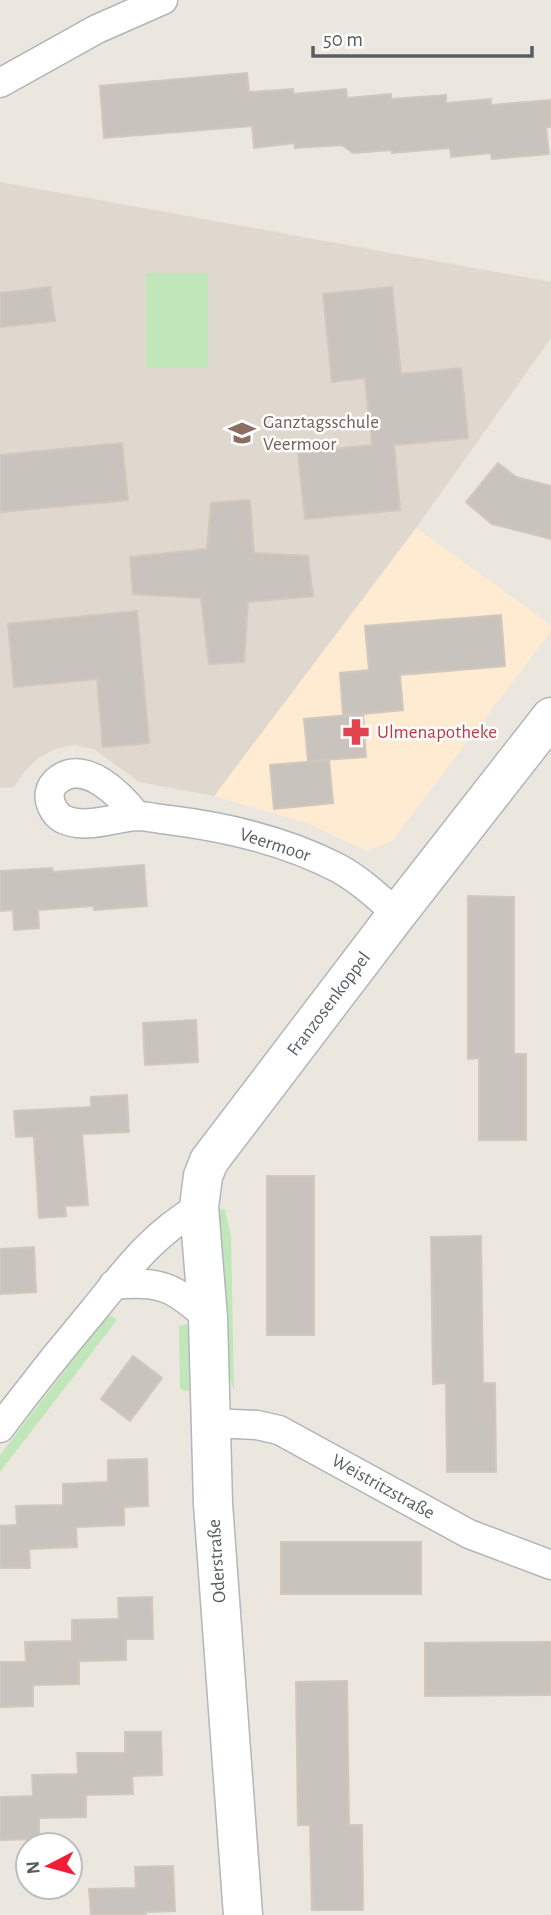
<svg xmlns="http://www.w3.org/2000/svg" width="551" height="1915" viewBox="0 0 551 1915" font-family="'Alegreya Sans',sans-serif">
	<rect width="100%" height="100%" fill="#ece7de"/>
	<path fill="#ffebd1" d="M416 528 551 625V631L392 841 367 851 307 823 214 796Z"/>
	<path fill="#ded8cf" d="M0 182 551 282V338L416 528 214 796 139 782 94 749 75 745 55 749 37 759 25 771 14 787 0 788Z"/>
	<path fill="#c1e6b9" d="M146 273H208V368H146Z
		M225 1209 231 1237 234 1390 228 1374 227 1299 217 1210Z
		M108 1314 117 1320 0 1472V1455Z
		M187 1324 194 1361 196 1391H185L180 1388 179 1326Z"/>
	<path fill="#c9c3be" stroke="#d1c7bd" stroke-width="2" d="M247 73 249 92 293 89 294 94 346 89 347 98 391 94V99L446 95V103L491 99V105L551 100V127H546L549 154 492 159 491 153 451 157 450 148 392 153V150L353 153 342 145 295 148 294 143 254 148 252 126 104 138 100 86Z
		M50 287 55 321 0 327V293Z
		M392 287 401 374 461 368 468 438 394 445 400 510 305 519 298 453 372 445 365 378 332 382 323 294Z
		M122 443 128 500 0 512V455Z
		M498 463 516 477 551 486V539L492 524 466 502Z
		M250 500 254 553 308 556 313 596 248 602 244 662 209 664 201 598 133 594 130 557 207 549 211 503Z
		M137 611 149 743 103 747 97 679 14 687 8 624Z
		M501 615 505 666 400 675 403 710 363 714 366 757 308 761 304 719 362 714 343 715 340 673 369 670 365 626Z
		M329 760 333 803 274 809 270 765Z
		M144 865 147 906 94 910V906L38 910 39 928 14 930 13 910 0 911V871L52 868 53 872Z
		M468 896 514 897V1054H526V1140H479V1058L468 1059Z
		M196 1020 198 1062 145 1065 143 1023Z
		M127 1095 129 1132 82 1134 88 1205 65 1206 66 1216 39 1218 34 1136 16 1137 14 1111 91 1107V1097Z
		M267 1176H314V1335H267Z
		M481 1236 483 1383H495L496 1472H447L446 1383 433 1384 431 1237Z
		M34 1247 36 1292 0 1294V1249Z
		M133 1356 162 1378 130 1421 101 1399Z
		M147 1459 148 1506 124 1507V1525L76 1527 77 1547 29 1549 30 1568H0V1526L17 1525 16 1506 63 1505V1484L108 1482V1460Z
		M281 1542H421V1594H281Z
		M152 1597 153 1639H126V1660L79 1661V1684L33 1685V1706L0 1707V1662H26L25 1642 72 1641V1620L119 1619 118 1598Z
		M551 1642V1695L425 1696V1643Z
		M347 1681 349 1825H362L363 1910H312L310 1825H298L296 1682Z
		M125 1732H161L162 1775 132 1776 133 1794 86 1795V1817L39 1818V1839L0 1840V1797L33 1796 32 1775 78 1774 77 1753H125Z
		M173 1866 175 1911 145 1912 146 1915H91L89 1889 136 1888 135 1867Z"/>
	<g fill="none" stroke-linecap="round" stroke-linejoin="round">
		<defs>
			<path id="street" d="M0 83 97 29 163 0
				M137 816C121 796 86 759 59 779 55 782 51 787 50 792 48 802 54 814 63 819 85 830 115 817 137 816 147 816 159 819 169 820 226 827 286 841 338 868 360 880 378 897 397 914
				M113 1285C160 1280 174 1287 208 1318
				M212 1423 257 1425 279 1430 469 1534 551 1565
				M0 1428C30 1388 61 1349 93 1311 128 1268 151 1236 199 1207"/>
			<path id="secondary" d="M243 1915 213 1504 208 1318 199 1207 203 1176 209 1161 397 914 551 717"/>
		</defs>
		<use href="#street" stroke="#b0b4b8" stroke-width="31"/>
		<use href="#secondary" stroke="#b1b7bb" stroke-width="41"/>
		<use href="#street" stroke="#fff" stroke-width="28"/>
		<use href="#secondary" stroke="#fff" stroke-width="38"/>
	</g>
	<defs>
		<symbol id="school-bare" viewBox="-9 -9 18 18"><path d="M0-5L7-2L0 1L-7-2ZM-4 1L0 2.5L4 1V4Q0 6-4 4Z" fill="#8d6e63" stroke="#fff" stroke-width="2.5" paint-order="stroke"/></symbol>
		<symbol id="pharmacy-bare" viewBox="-9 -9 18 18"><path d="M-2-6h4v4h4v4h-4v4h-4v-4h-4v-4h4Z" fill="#e0444e" stroke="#fff" stroke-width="2.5" paint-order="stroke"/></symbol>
	</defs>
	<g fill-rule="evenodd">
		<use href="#school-bare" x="223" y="414" width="38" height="38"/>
		<use href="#pharmacy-bare" x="337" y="713" width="38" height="38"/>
	</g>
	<g text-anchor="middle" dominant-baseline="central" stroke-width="5" stroke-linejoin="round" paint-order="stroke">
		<g font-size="19" fill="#785e54" stroke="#fff" text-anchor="start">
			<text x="263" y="422">Ganztagsschule<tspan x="263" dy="22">Veermoor</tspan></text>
		</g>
		<g font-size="19" fill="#be3a42" stroke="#fff" text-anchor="start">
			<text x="377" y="732">Ulmenapotheke</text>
		</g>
		<g font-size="19" fill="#585e61" stroke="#fff">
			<text transform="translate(275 845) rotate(18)">Veermoor</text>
			<text transform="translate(329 1004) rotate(-53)">Franzosenkoppel</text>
			<text transform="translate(383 1487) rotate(29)">Weistritzstraße</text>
			<text transform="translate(217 1561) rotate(-94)">Oderstraße</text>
		</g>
	</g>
	<g transform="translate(49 1866) rotate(264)"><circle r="33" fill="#ffffff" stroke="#bcbfc0" stroke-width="2"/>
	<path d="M0-5L12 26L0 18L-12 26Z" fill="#f21e37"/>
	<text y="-10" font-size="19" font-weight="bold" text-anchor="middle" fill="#585e61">N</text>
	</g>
	<path d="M313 46v10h219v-10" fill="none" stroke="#585e61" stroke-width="3.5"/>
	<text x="323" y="46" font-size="21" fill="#585e61" stroke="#ffffff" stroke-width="5" paint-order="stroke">50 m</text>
</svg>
